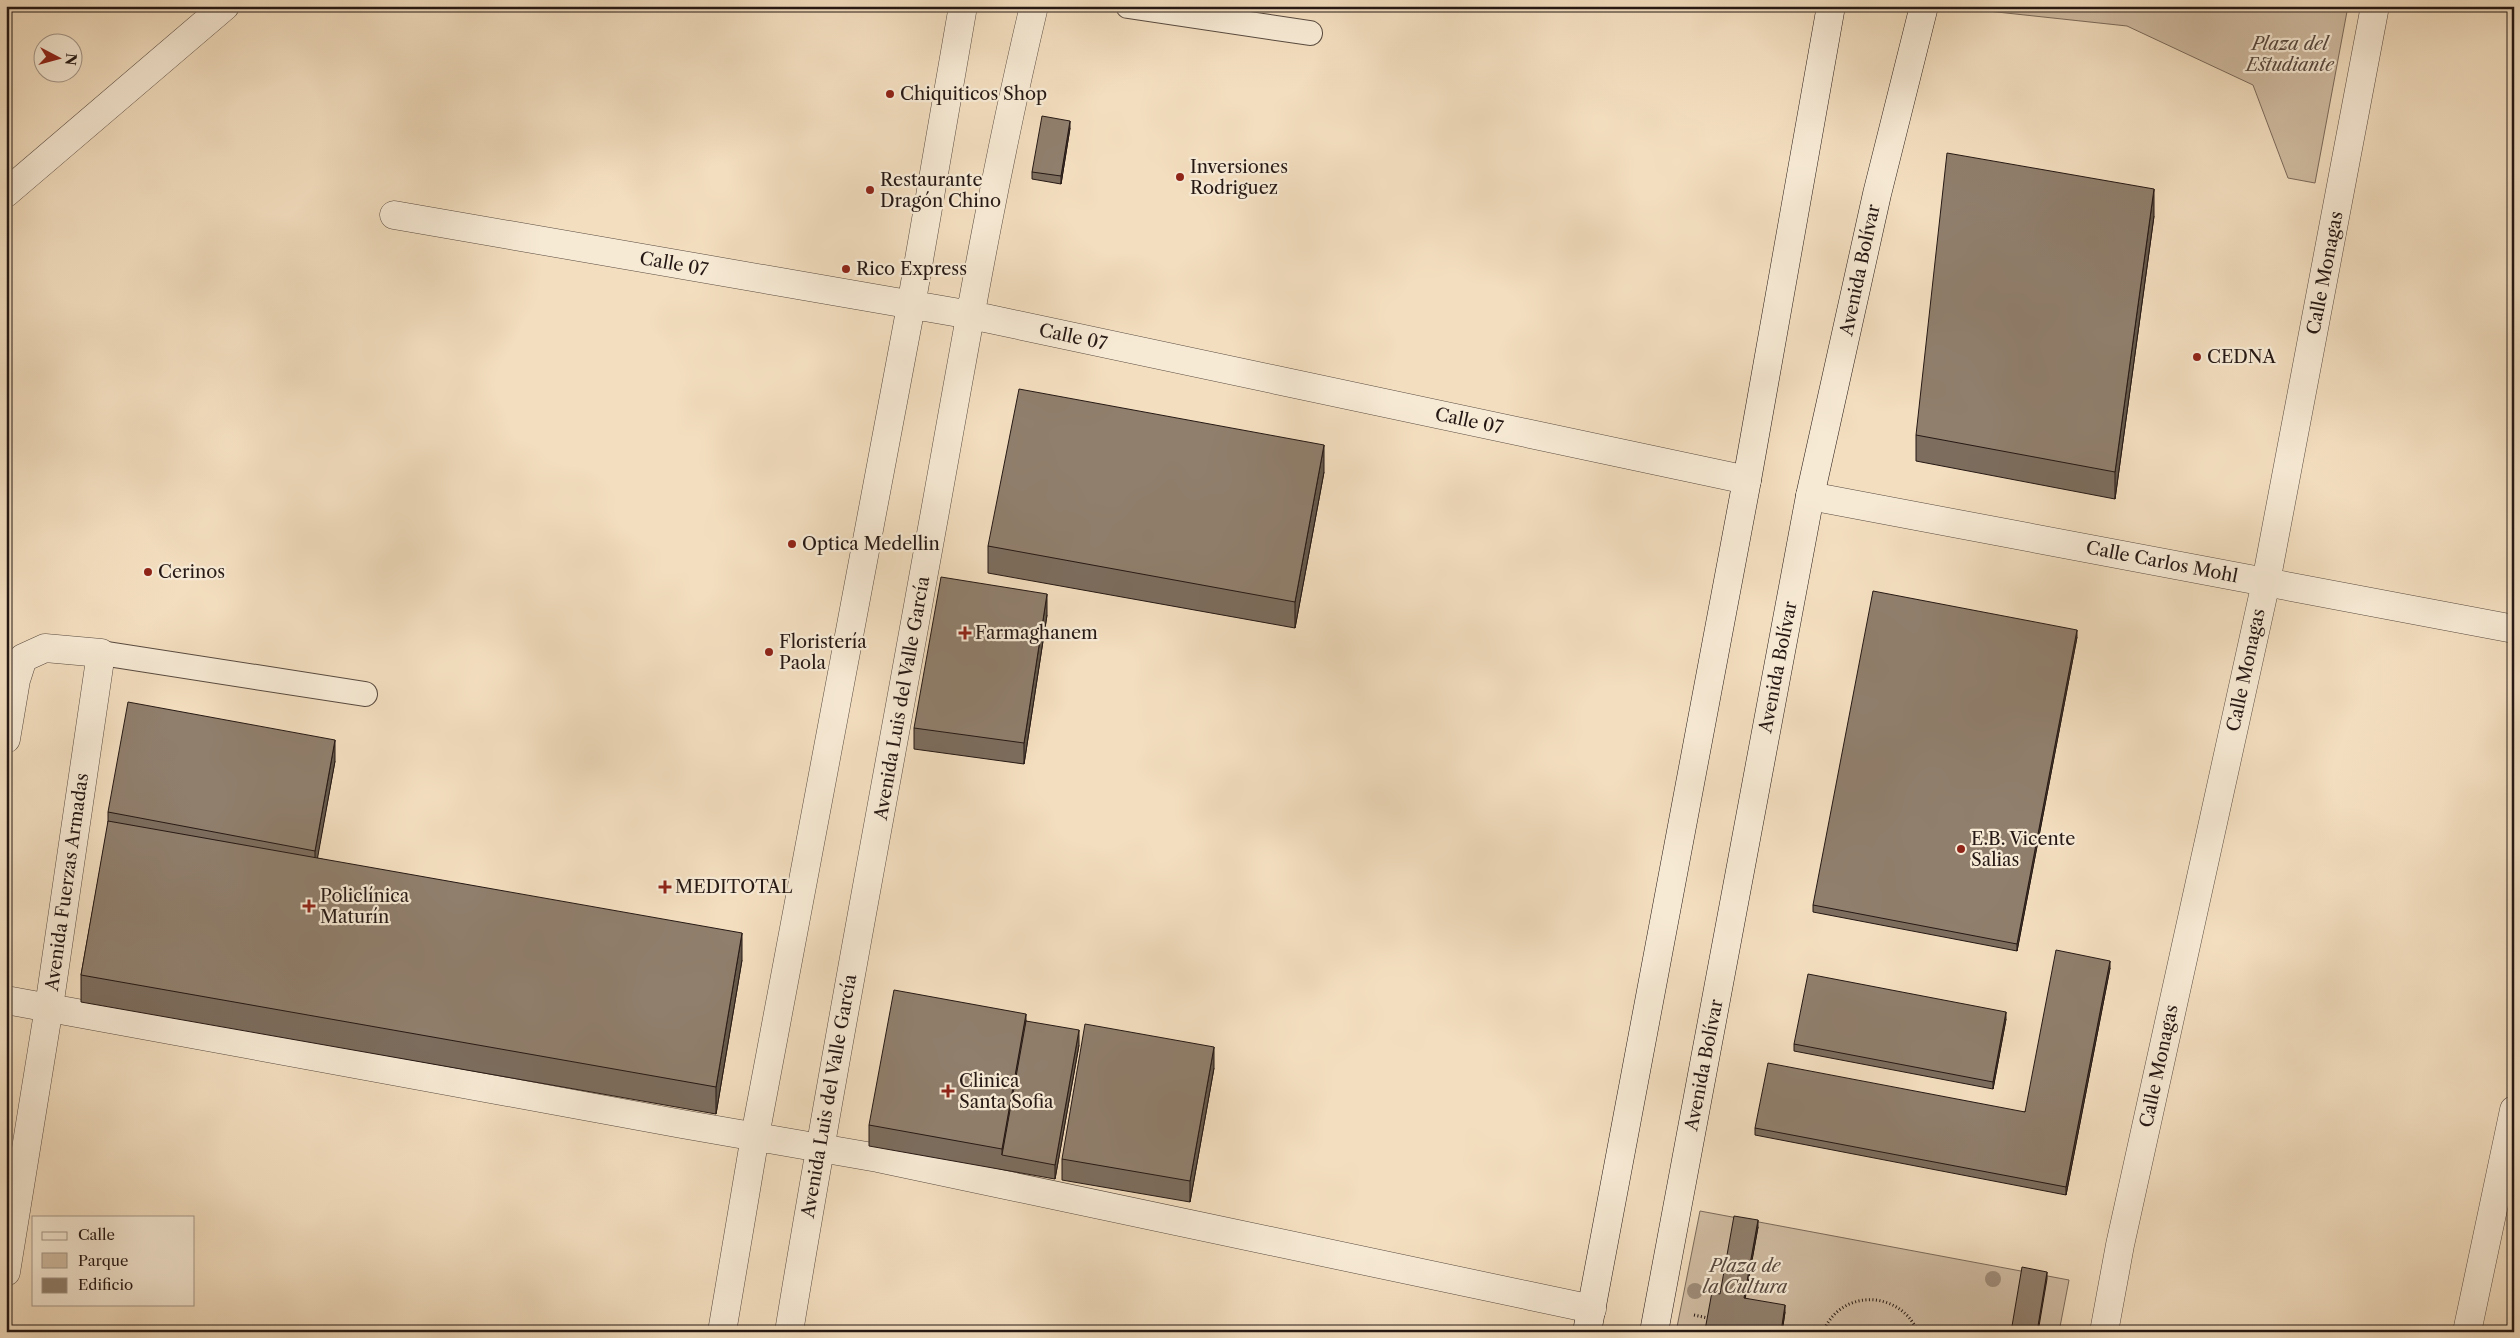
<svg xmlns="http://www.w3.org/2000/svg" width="2520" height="1338" viewBox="0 0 2520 1338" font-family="'Libre Caslon Text',serif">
	<rect width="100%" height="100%" fill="#f3debf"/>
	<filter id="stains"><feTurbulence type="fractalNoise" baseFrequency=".004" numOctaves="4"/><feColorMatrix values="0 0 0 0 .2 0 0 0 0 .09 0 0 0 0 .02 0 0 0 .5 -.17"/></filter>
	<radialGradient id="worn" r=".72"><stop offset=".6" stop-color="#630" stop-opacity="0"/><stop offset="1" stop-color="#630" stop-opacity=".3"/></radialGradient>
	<path fill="#d0bca2" stroke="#7a6a5b" d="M1970 6H2348L2315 183 2288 178 2253 85 2127 26 1969 9Z
		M1700 1211 2069 1280 2059 1332H1676Z"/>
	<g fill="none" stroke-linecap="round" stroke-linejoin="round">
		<defs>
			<path id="lane" d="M1128 6 1310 33
				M101 653 365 694"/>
			<path id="street" d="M6 193 225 6
				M394 215 971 315 1747 480
				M1810 496 2514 629
				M6 739 16 680 23 658 45 648 101 653 49 1007 6 1272
				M6 1000 682 1124 878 1158 1592 1309
				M722 1332 755 1136 911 306 963 6
				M789 1332C830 1080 878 829 923 578 958 387 989 195 1034 6
				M2104 1332 2120 1245 2266 582 2375 6
				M2467 1332 2514 1110"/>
			<path id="secondary" d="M1587 1332 1747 480 1831 6
				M1654 1332 1810 496 1877 194 1924 6"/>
		</defs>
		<use href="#lane" stroke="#584a3f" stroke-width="26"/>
		<use href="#street" stroke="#584a3f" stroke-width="29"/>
		<use href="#secondary" stroke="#251814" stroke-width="29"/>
		<path stroke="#251814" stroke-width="3" stroke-dasharray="1 2.5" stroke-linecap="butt" d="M1694 1315 1708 1318
			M1823 1332C1841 1288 1900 1290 1918 1332"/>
		<use href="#lane" stroke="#f7ead5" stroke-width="24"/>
		<use href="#street" stroke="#f7ead5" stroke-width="28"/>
		<use href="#secondary" stroke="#f7ead5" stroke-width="28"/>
	</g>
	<g fill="#9e8c79">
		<circle cx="1993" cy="1279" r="8"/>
		<circle cx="1695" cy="1291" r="8"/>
	</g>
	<path fill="#7c6d5e" stroke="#251814" d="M1070 128 1061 184 1032 179V172Z
		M2154 216 2115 499 1916 461V435Z
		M1324 472 1295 628 988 573V546Z
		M1047 615 1024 764 914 749V728Z
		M2077 637 2017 951 1813 912V905Z
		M335 761 317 858 742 960 716 1114 81 1002V975L108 825V812Z
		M2110 968 2066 1195 1755 1135V1128L2025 1112Z
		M2006 1019 1993 1089 1794 1051V1044Z
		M1026 1021 1079 1045 1055 1179 869 1146V1125Z
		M1214 1068 1190 1202 1062 1180V1159Z
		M1758 1227 1745 1298 1785 1312 1782 1332H1705V1330Z"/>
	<path fill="#65594c" stroke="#251814" d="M1070 121V128L1061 184V176Z
		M2154 189V216L2115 499V472Z
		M1324 445V472L1295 628V602Z
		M1047 594V615L1024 764V743Z
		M2077 630V637L2017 951V944Z
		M335 740V761L315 872V851Z
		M742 933V960L716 1114V1087Z
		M2110 961V968L2066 1195V1187Z
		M2006 1012V1019L1993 1089V1082Z
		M1026 1014V1035L1002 1155V1149Z
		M1079 1030V1045L1055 1179V1165Z
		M1214 1047V1068L1190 1202V1181Z
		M1758 1220V1227L1744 1305V1298Z
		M2047 1272V1279L2038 1332H2037Z
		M1785 1305V1312L1782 1332H1781Z"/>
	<path fill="#907f6d" stroke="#251814" d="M1042 116 1070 121 1061 176 1032 172Z
		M1947 153 2154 189 2115 472 1916 435Z
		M1019 389 1324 445 1295 602 988 546Z
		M941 577 1047 594 1024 743 914 728Z
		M1873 591 2077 630 2017 944 1813 905Z
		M128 702 335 740 315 851 108 812Z
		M108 821 742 933 716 1087 81 975Z
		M2056 950 2110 961 2066 1187 1755 1128 1768 1063 2025 1112Z
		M1808 974 2006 1012 1993 1082 1794 1044Z
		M894 990 1026 1014 1002 1149 869 1125Z
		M1026 1021 1079 1030 1055 1165 1002 1155Z
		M1085 1024 1214 1047 1190 1181 1062 1159Z
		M1734 1216 1758 1220 1744 1298 1785 1305 1781 1332H1711V1330H1705L1712 1292 1720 1294Z
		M2022 1267 2047 1272 2037 1332H2011Z"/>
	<g fill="#8f2418" stroke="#f7ead5" stroke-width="2">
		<circle cx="890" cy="94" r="5"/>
		<circle cx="1180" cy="177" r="5"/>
		<circle cx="870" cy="190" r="5"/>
		<circle cx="846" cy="269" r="5"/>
		<circle cx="2197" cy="357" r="5"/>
		<circle cx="792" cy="544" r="5"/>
		<circle cx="148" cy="572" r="5"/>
		<path d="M962.5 625.5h5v5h5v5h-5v5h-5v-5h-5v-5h5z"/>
		<circle cx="769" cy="652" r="5"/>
		<circle cx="1961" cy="849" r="5"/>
		<path d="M662.5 879.5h5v5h5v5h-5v5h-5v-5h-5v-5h5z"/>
		<path d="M306.5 898.5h5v5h5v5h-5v5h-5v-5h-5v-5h5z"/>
		<path d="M945.5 1083.5h5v5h5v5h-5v5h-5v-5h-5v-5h5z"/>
	</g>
	<g text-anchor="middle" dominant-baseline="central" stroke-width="4.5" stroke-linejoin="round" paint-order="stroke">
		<g font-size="18" font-style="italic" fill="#58493f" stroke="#f7ead5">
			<text x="2290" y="44">Plaza del<tspan x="2290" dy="21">Estudiante</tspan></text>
			<text x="1745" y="1266">Plaza de<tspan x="1745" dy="21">la Cultura</tspan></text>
		</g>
		<g font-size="18" fill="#251814" stroke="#f7ead5" text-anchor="start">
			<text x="900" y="94">Chiquiticos Shop</text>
			<text x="1190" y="167">Inversiones<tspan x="1190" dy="21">Rodriguez</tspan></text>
			<text x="880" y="180">Restaurante<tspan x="880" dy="21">Dragón Chino</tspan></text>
			<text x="856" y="269">Rico Express</text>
			<text x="2207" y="357">CEDNA</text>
			<text x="802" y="544">Optica Medellin</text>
			<text x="158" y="572">Cerinos</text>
			<text x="975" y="633">Farmaghanem</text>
			<text x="779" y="642">Floristería<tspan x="779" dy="21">Paola</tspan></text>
			<text x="1971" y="839">E.B. Vicente<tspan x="1971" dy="21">Salias</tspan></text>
			<text x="675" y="887">MEDITOTAL</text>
			<text x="320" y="896">Policlínica<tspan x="320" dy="21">Maturín</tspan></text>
			<text x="959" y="1081">Clinica<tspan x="959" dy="21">Santa Sofia</tspan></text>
		</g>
		<g font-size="18" fill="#251814" stroke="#f7ead5">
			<text transform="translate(674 264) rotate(10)">Calle 07</text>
			<text transform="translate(1860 270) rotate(-78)">Avenida Bolívar</text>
			<text transform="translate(2325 273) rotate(-79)">Calle Monagas</text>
			<text transform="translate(1073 337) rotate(12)">Calle 07</text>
			<text transform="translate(1469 421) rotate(12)">Calle 07</text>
			<text transform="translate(2162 562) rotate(11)">Calle Carlos Mohl</text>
			<text transform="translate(1778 667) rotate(-79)">Avenida Bolívar</text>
			<text transform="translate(2246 670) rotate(-78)">Calle Monagas</text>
			<text transform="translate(902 698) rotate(-80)">Avenida Luis del Valle García</text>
			<text transform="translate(67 882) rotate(-82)">Avenida Fuerzas Armadas</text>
			<text transform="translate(1704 1065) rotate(-79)">Avenida Bolívar</text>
			<text transform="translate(2159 1066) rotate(-78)">Calle Monagas</text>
			<text transform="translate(829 1096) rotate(-80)">Avenida Luis del Valle García</text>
		</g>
	</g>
	<rect width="2520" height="1338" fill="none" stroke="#f3debf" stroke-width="25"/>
	<rect x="8" y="8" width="2505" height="1323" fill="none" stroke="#251814" stroke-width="2.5"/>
	<rect x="12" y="12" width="2495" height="1313" fill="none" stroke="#251814"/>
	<rect x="32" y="1216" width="162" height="90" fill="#f7ead5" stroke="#a39688"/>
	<rect x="42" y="1232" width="25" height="8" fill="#f7ead5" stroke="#a39688"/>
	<text x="78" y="1240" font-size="15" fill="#251814">Calle</text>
	<rect x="42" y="1253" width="25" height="15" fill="#d0bca2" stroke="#a39688"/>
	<text x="78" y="1266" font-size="15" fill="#251814">Parque</text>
	<rect x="42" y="1278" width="25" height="15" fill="#907f6d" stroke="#a39688"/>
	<text x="78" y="1290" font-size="15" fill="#251814">Edificio</text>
	<g transform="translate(58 58) rotate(96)"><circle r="24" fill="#f7ead5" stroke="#a39688"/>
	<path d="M0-4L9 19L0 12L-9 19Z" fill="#8f2418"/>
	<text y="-8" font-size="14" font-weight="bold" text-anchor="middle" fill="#251814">N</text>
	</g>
	<rect width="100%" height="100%" filter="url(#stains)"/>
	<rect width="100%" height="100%" fill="url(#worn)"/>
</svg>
